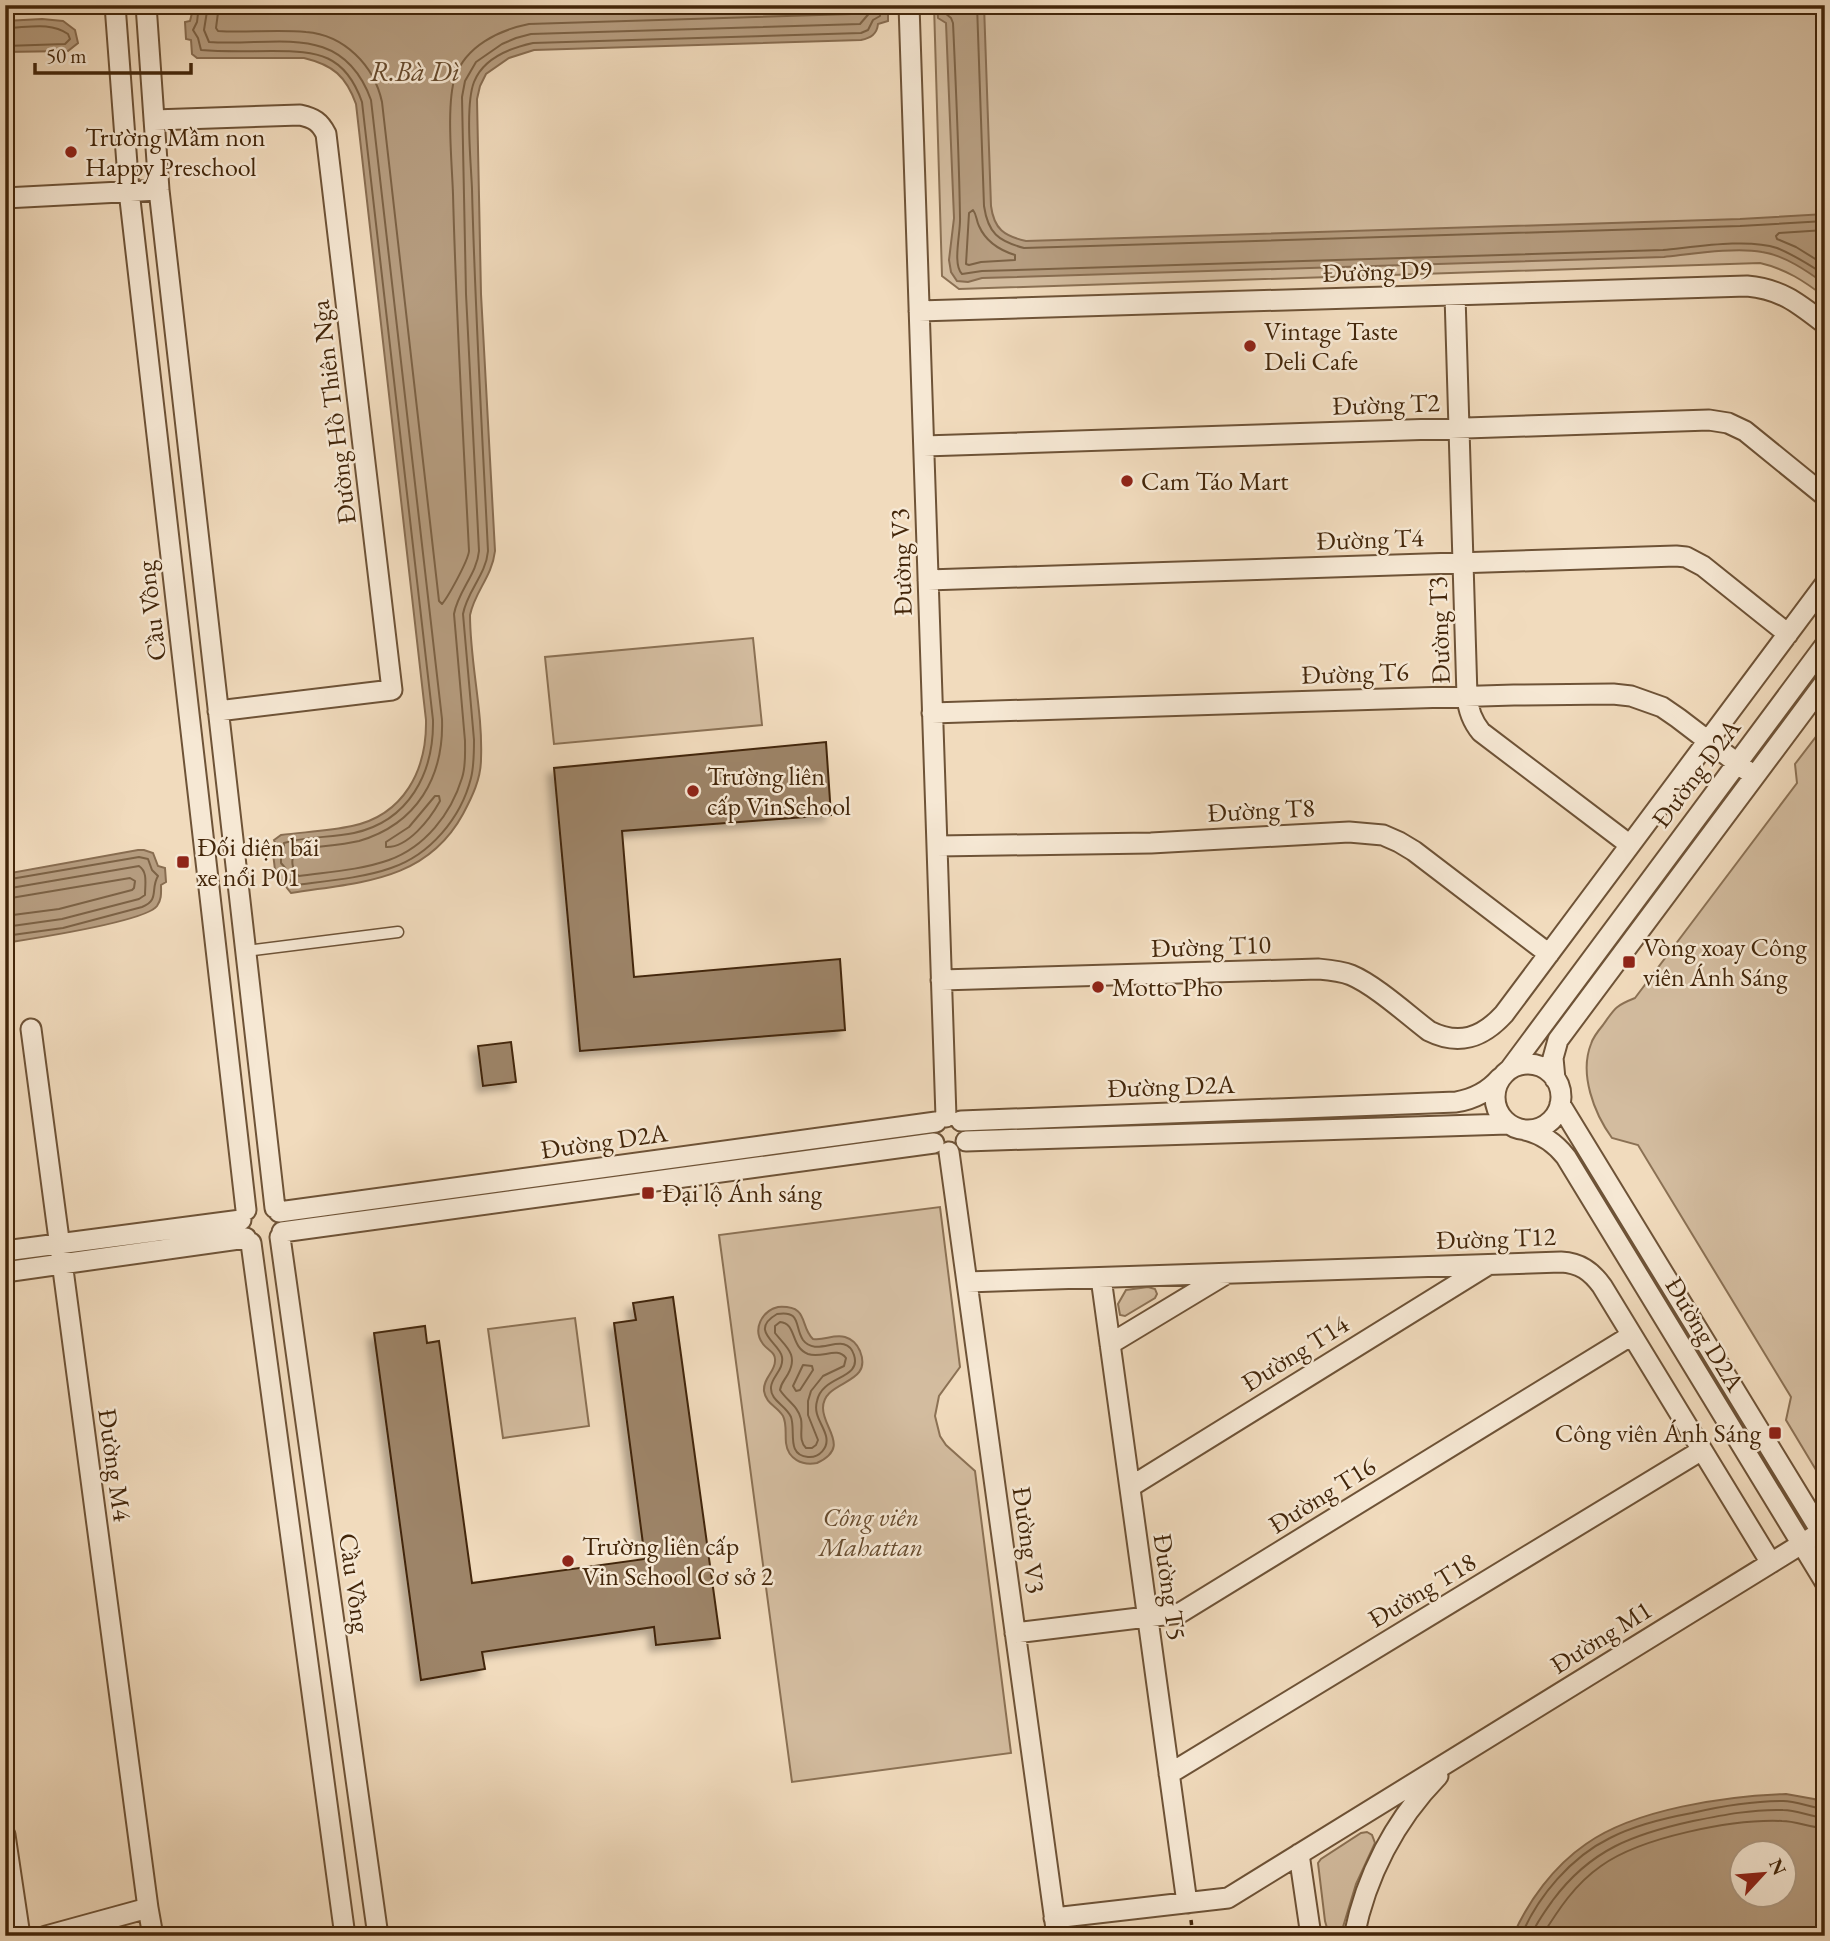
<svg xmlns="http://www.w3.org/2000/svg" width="1830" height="1941" viewBox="0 0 1830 1941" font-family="'EB Garamond',serif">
	<defs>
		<filter id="shadow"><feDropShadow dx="-6" dy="6" stdDeviation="3.5" flood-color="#0004"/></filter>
	</defs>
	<rect width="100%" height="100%" fill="#f1dbbd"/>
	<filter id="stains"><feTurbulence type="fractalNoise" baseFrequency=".00286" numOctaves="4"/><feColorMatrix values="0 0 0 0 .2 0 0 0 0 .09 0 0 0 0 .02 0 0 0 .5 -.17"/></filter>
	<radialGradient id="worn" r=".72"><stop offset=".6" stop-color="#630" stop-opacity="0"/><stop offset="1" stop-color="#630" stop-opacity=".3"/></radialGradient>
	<path fill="#d3bc9f" stroke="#8b7154" stroke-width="2" d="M934 5H1825V297C1804 281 1786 269 1760 263L959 289 942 276Z
		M753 638 762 725 554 744 545 657Z
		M1825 725V1485L1786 1420 1791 1397 1638 1145 1612 1138C1594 1113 1579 1074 1591 1044 1593 1037 1598 1031 1603 1025 1615 1008 1615 1006 1635 998L1797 783 1795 764Z
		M940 1207 960 1367 939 1396 935 1416 940 1436 946 1445 975 1471 1011 1753 792 1782 719 1235Z
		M1148 1287 1155 1289 1157 1294 1155 1298 1125 1316 1120 1315 1118 1304 1126 1290Z
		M575 1318 589 1426 503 1438 488 1329Z
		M1367 1832 1372 1835 1375 1843 1356 1884 1343 1927 1338 1932H1332L1327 1928 1325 1921 1318 1863 1321 1859 1361 1833Z"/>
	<path fill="#b69d80" stroke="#886d51" stroke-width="2" fill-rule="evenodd" d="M194 5H878L888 7V21L878 24C877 34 871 38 861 40L534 50 509 58 486 74 480 86 477 99 481 294 495 551C492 577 475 591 470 615 470 663 483 711 481 759 481 779 472 797 463 814 426 882 359 882 291 893L279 878 280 871 275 870 273 853 278 851 274 840 281 835C304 832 329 831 352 826 404 815 427 770 426 720L356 104C346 76 333 65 304 58H197L192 54 191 40 186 39 185 22 190 21Z
		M937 5H984L991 206C994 229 1004 236 1026 241L1740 219 1825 214V284C1807 271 1784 255 1762 252 1735 247 1692 254 1664 257L982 278 968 282 957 281 951 272 949 260 954 218 946 23 938 18Z
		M42 19 63 21 75 30 78 43 68 51 5 52V21Z
		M138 850H144L153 853 158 866 165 868 166 882 161 885C161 892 162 899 157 906 145 922 30 939 5 943V874Z
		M778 1307C810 1305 799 1326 813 1339 824 1341 833 1334 845 1337 852 1339 857 1344 860 1351 874 1386 823 1379 823 1408 823 1429 851 1447 817 1463 802 1466 788 1459 786 1443 785 1433 787 1424 783 1416 777 1406 766 1404 764 1391 763 1378 775 1372 775 1361 776 1352 768 1351 763 1344 752 1329 762 1311 778 1307Z
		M1786 1794 1814 1799 1825 1803V1936H1513C1528 1901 1554 1866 1586 1844 1635 1809 1726 1796 1786 1794ZM1742 1854H1784V1896H1742Z"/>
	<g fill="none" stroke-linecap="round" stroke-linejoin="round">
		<path stroke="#7c6245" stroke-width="2" d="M199 5 197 22 193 30 198 38 201 50C224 52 248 51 272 51 318 51 345 54 362 102L433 720C434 773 409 821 354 833 331 838 306 836 284 843V852L281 858V863L286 869 287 877 295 885C326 881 363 878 391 868 430 855 461 818 471 778 474 766 474 753 474 740L463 614C467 591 486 575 488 551 482 430 475 310 472 189 471 163 465 105 474 82 483 59 510 48 533 43L861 33 868 30 873 20 880 16 881 5
			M208 5 204 30 209 42C274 47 342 20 371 100L442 719C444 777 417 824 359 841 338 846 316 846 295 850 291 858 291 871 299 876 328 872 361 870 389 860 425 847 451 814 462 778 466 766 465 753 465 741L454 614C458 591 477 574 479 551L466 294 462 97 465 81 476 62 502 44 516 38 531 34 860 24 872 10V5
			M219 5 216 28 218 31C247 33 277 29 306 32 344 35 374 65 382 102L439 601 442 604C448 597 468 561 469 551 463 432 456 313 453 194 452 163 446 105 455 77 466 46 499 30 529 24L852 14 861 5
			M944 5 945 13 951 18 953 23C956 88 959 152 960 217 961 232 952 264 962 274L982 271 1663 250C1695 247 1748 238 1777 248 1794 255 1810 265 1825 275
			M977 5 984 206C988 233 998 241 1024 248L1740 226 1825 221
			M5 28C26 28 50 21 68 34L70 39 65 44 5 46
			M973 210C977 215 976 220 979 226 986 242 999 250 1015 255V260L981 262 969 265 966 264 969 213Z
			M1825 230 1779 233 1776 236 1777 239 1796 247 1825 265
			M435 796H439L440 801C430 819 408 848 386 847V842L409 827Z
			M5 880 139 857 148 859 152 870 158 876C150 889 160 900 142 907L63 928 5 936
			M5 889 139 866C148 872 145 884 145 895L139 899 62 919 5 927
			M5 899 130 878 135 881 134 888 132 890 59 909 5 916
			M777 1314C802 1310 794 1327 803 1340 817 1359 846 1329 854 1355 862 1380 822 1375 817 1401 813 1415 823 1424 826 1436 829 1448 819 1458 808 1457 786 1455 796 1431 791 1417 786 1405 770 1401 771 1387 772 1376 784 1370 782 1357 780 1343 748 1331 777 1314Z
			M780 1322C797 1323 790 1347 808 1354 822 1359 837 1346 846 1358L844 1366 823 1376 811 1391 808 1401V1415L818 1440 816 1445 812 1448H806C798 1440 803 1430 801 1419 798 1406 787 1401 780 1390 781 1383 784 1381 788 1374 799 1354 785 1346 775 1333V1326Z
			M803 1365 812 1366 813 1370 800 1390 796 1391 793 1386Z
			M1521 1936C1538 1896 1571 1857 1610 1838 1635 1825 1665 1818 1692 1813 1722 1806 1752 1801 1783 1801 1797 1801 1811 1808 1825 1809
			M1531 1936C1536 1923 1545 1911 1553 1900 1591 1849 1634 1834 1693 1821 1723 1815 1753 1809 1783 1810 1797 1810 1811 1817 1825 1818
			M1542 1936C1558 1910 1575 1884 1601 1866 1641 1837 1733 1819 1782 1821 1797 1821 1810 1828 1825 1828"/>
	</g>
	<path fill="#9d8467" stroke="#43260a" stroke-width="2" filter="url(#shadow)" d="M826 742 831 815 622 831 634 977 840 959 845 1030 580 1051 554 768Z
		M511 1042 516 1082 483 1086 478 1046Z
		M673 1297 720 1638 656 1645 654 1627 482 1652 485 1669 421 1680 374 1333 425 1326 427 1343 439 1341 472 1583 645 1559 614 1323 636 1320 633 1303Z"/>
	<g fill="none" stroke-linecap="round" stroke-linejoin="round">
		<defs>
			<path id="lane" d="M246 951 398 932
				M377 1931 398 1936"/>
			<path id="street" d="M115 5 129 191 246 1210
				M146 5 159 190 275 1208
				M909 5 946 1117
				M154 120 300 115C314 118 320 122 326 134L392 690 218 711
				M5 198 159 190
				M1455 295 1467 696C1468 710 1472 721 1481 732L1630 845
				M919 311 1747 286C1781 289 1798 303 1825 324
				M924 446 1709 420 1728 423 1745 431 1825 496
				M928 580 1676 556 1686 557 1703 566 1788 634
				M932 713 1514 695 1613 694 1631 696 1662 707 1678 718 1754 776
				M937 846 1151 843 1349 832 1383 835 1399 842 1414 851 1549 954
				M941 980 1318 969C1329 970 1341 971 1351 975 1375 985 1408 1015 1429 1031 1459 1046 1482 1038 1504 1014L1825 584
				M31 1029 148 1908 46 1936
				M1495 1097a33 33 0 1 1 66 0a33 33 0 1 1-66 0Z
				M1510 1069 1825 645
				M1555 1079 1553 1058 1558 1040 1825 682
				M1560 1104 1825 1538
				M961 1121 1456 1102C1474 1099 1488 1092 1500 1078
				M1525 1130C1542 1134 1555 1143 1566 1157L1825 1582
				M966 1141 1508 1124
				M949 1152 1057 1936
				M279 1212 936 1122
				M282 1232 934 1143
				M280 1237 378 1936
				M251 1243 345 1936
				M5 1251 241 1220
				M5 1272 246 1238
				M1101 1278 1187 1903
				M967 1282 1561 1262C1580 1263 1591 1271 1602 1286L1771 1563
				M1110 1344 1226 1274
				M1130 1487 1488 1265
				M1015 1633 1180 1613 1632 1335
				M1169 1774 1702 1450
				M5 1835 20 1936
				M1299 1854 1311 1936
				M148 1908 153 1936
				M1054 1918 1228 1898 1821 1532
				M1354 1936C1366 1876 1395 1820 1438 1776"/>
		</defs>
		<use href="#lane" stroke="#6e5337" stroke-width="13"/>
		<use href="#street" stroke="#6e5337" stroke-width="23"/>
		<path stroke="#43260a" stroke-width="3.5" stroke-dasharray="5 3.5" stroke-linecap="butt" d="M1191 1920 1193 1936"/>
		<use href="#lane" stroke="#f6e8d4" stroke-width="10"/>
		<use href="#street" stroke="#f6e8d4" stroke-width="19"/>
	</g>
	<g fill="#8f2418" stroke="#f6e8d4" stroke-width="2.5">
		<circle cx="71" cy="152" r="7"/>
		<circle cx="1250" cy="346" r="7"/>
		<circle cx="1127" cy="481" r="7"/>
		<circle cx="693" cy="791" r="7"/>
		<rect x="176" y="855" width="14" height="14" rx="3.5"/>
		<rect x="1622" y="955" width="14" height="14" rx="3.5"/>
		<circle cx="1098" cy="987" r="7"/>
		<rect x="641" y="1186" width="14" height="14" rx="3.5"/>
		<rect x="1768" y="1426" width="14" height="14" rx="3.5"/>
		<circle cx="568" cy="1561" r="7"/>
	</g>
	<g text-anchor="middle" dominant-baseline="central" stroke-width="5" stroke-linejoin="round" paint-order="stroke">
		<g font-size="26" fill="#43260a" stroke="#f6e8d4" text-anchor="start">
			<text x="85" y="137">Trường Mầm non<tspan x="85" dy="30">Happy Preschool</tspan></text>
			<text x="1264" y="331">Vintage Taste<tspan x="1264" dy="30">Deli Cafe</tspan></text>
			<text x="1141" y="481">Cam Táo Mart</text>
			<text x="707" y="776">Trường liên<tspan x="707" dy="30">cấp VinSchool</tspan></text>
			<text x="197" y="847">Đối diện bãi<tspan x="197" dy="30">xe nổi P01</tspan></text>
			<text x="1643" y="947">Vòng xoay Công<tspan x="1643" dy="30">viên Ánh Sáng</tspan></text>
			<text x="1112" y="987">Motto Pho</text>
			<text x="662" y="1193">Đại lộ Ánh sáng</text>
			<text x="1761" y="1433" text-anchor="end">Công viên Ánh Sáng</text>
			<text x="582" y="1546">Trường liên cấp<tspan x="582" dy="30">Vin School Cơ sở 2</tspan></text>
		</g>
		<g font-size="26" fill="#43260a" stroke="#f6e8d4">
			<text transform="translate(1377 271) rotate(-2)">Đường D9</text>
			<text transform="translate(1386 404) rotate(-2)">Đường T2</text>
			<text transform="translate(333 412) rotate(-97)">Đường Hồ Thiên Nga</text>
			<text transform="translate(1370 539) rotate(-2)">Đường T4</text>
			<text transform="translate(901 562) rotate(-92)">Đường V3</text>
			<text transform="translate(151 611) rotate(-97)">Cầu Vồng</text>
			<text transform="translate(1439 630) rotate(-92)">Đường T3</text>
			<text transform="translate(1355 673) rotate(-2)">Đường T6</text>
			<text transform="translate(1696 773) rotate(-53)">Đường D2A</text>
			<text transform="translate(1261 810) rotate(-3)">Đường T8</text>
			<text transform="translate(1211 946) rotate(-2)">Đường T10</text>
			<text transform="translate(1171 1086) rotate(-2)">Đường D2A</text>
			<text transform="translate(604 1141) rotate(-8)">Đường D2A</text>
			<text transform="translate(1496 1238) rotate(-2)">Đường T12</text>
			<text transform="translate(1705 1334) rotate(59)">Đường D2A</text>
			<text transform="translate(1295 1353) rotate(-32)">Đường T14</text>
			<text transform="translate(115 1465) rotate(82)">Đường M4</text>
			<text transform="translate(1322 1495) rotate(-32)">Đường T16</text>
			<text transform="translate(1029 1540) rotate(82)">Đường V3</text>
			<text transform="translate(355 1583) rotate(82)">Cầu Vồng</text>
			<text transform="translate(1170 1587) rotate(82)">Đường T5</text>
			<text transform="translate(1422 1590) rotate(-31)">Đường T18</text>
			<text transform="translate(1601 1637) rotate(-32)">Đường M1</text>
		</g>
		<g font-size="26" font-style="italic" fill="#674c2f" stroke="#f6e8d4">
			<text x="871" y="1517">Công viên<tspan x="871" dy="30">Mahattan</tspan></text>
		</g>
		<g font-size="28" font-style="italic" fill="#664a2d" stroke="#f6e8d4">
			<text x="415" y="71">R.Bà Dì</text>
		</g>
	</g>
	<rect width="1830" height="1941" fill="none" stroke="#f1dbbd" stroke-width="28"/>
	<rect x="7" y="7" width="1816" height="1927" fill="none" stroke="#43260a" stroke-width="3.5"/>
	<rect x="14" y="14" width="1802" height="1913" fill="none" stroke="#43260a" stroke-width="2"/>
	<g transform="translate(1763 1874) rotate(64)"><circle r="33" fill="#f6e8d4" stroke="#ae9a83" stroke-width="2"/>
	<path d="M0-5L12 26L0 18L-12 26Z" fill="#8f2418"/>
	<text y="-10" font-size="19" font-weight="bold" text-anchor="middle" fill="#43260a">N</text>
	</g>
	<path d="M35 63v10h156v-10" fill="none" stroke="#43260a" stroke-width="3.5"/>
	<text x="46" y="63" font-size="21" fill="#43260a" stroke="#f6e8d4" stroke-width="5" paint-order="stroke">50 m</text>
	<rect width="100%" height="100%" filter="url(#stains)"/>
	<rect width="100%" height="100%" fill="url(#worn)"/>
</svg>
